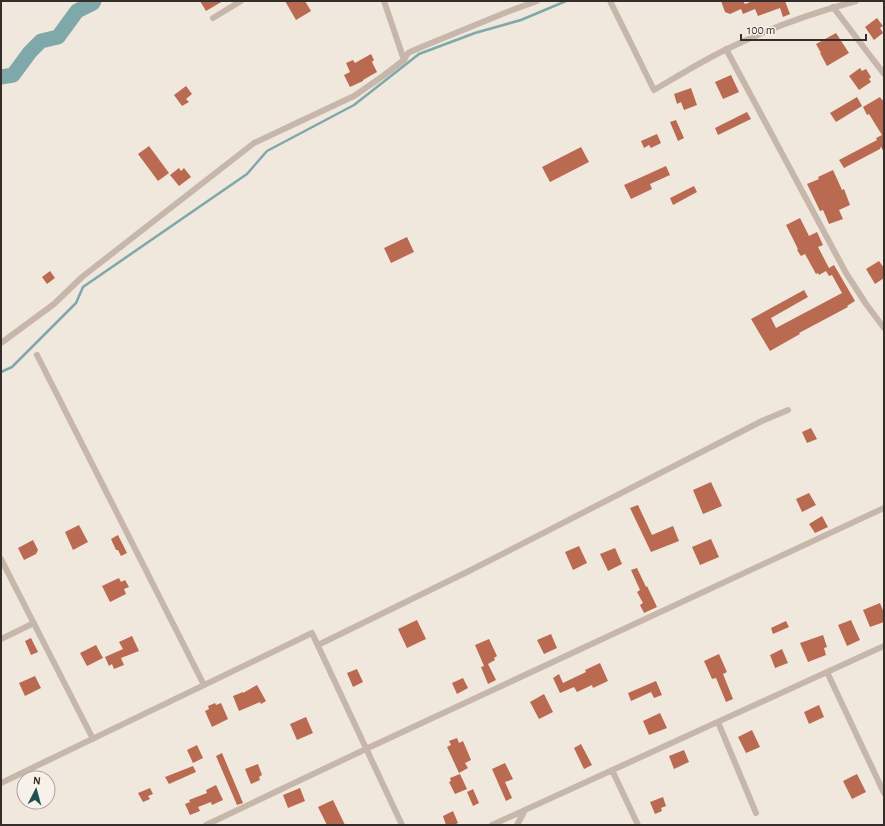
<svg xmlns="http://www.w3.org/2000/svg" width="885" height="826" viewBox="0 0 885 826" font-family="'Alegreya Sans',sans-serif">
	<rect width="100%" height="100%" fill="#f0e7dd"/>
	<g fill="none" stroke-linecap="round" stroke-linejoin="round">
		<path stroke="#7ea8aa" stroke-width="2.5" d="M1 372 12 367 76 303 83 287 247 174 267 151 354 105 419 54 475 33 521 20 566 1"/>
		<path stroke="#7ea8aa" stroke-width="15" d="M1 77 13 75 30 52 41 41 58 37 77 11 93 3 94 1"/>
	</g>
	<path fill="#ba6a50" d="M200 1H223L206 11Z
		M285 1H305L311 11 296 20Z
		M721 1H743L745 4 753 1H785L790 14 783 17 780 8 758 16 755 9 743 14 741 9 730 14 725 12Z
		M877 18 883 26 880 28 883 33 874 40 865 27Z
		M836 33 849 53 827 66 820 53H821L816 44Z
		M371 54 374 60 372 62 377 72 363 80V81L350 87 344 75 350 72 346 63 353 60 355 63Z
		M860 68 862 71 866 69 871 77 869 79 871 82 859 90 849 76Z
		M731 75 739 92 723 99 715 82Z
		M186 86 192 94 186 99 189 102 182 106 174 95Z
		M691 88 697 105 684 110 681 102 677 104 674 94Z
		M857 97 862 106 836 122 830 113Z
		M880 97 882 100 884 99V152L881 147 880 148V149L844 168 839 160 877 140 876 138 882 135 869 114 867 115 863 107Z
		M747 112 751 119 718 135 715 128Z
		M676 120 684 138 678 141 670 122Z
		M657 134 661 143 651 148 649 145 644 148 641 141Z
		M149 146 169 173 158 181 138 154Z
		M581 147 589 162 550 182 542 167Z
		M666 166 670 175 650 184 652 189 631 199 624 185Z
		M179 168 181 171 184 168 191 177 179 186 170 175Z
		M833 170 842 190 844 189 850 205 839 210 843 219 829 224 823 210 820 211 807 184 819 179 818 177Z
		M694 186 697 192 673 205 670 198Z
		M800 218 809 236 817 232 823 245 818 247 829 268 834 265 855 301 847 306 848 307 799 333 800 334 770 351 751 319 804 290 808 297 771 318 776 328 842 293 832 275 829 276 826 271 819 275 818 273 816 274 805 254 801 256 797 250 798 249 786 225Z
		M407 237 414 252 391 263 384 248Z
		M879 261 884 268V278L875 284 866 269Z
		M50 271 55 278 47 284 42 277Z
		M811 428 817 439 807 443 802 432Z
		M711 482 722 506 703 514 693 490Z
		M809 493 816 505 802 512 796 499Z
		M638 505 652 535 673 526 679 541 651 552 630 508Z
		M822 516 828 527 815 533 809 524Z
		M79 525 88 542 73 550 65 532Z
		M118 535 127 553 121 556 118 550H116L111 539Z
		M711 539 719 557 700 565 692 547Z
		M33 540 38 550 36 554 24 560 18 548Z
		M579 546 587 563 573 570 565 552Z
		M615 548 622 564 608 571 600 554Z
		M637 568 646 587 647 586 657 607 644 613 640 605 643 603 637 592 640 590 631 570Z
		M119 578 121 582 125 580 129 587 124 589 126 594 110 602 102 586Z
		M880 603 884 613V622L870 627 863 610Z
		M417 620 426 639 407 648 398 629Z
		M851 620 860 640 847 646 838 625Z
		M786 621 789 627 773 634 771 628Z
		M551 634 557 648 544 654 537 640Z
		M823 635 827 647 824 648 826 655 808 662 800 643Z
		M132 636 139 651 121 658 124 665 114 669 112 664 109 666 105 657 123 649 119 642Z
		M31 638 38 652 31 655 25 641Z
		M489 639 497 656 494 658 495 660 488 664 496 680 488 684 481 667 484 666 475 645Z
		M96 645 103 658 87 666 80 653Z
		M782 649 788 663 775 668 770 655Z
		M719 654 727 672 723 674 733 699 726 702 716 678 712 679 704 661Z
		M600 663 608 681 593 688 592 685 577 692 574 687 560 693 553 678 559 674 563 683 586 672 585 670Z
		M357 669 363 682 353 687 347 673Z
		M35 676 41 688 25 696 19 683Z
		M463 678 468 688 457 694 452 683Z
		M656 681 662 695 654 698 651 692 631 701 628 693Z
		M257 685 266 701 261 704 260 702 239 711 233 696 243 692V693Z
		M544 694 553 712 539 719 530 702Z
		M215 703 216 705 221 703 228 719 212 727 205 711 209 709 208 706Z
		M819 705 824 717 809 724 804 712Z
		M660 713 667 728 649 735 643 721Z
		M306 717 313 733 297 740 290 724Z
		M752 730 760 747 746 753 738 737Z
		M457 738 459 743 463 741 471 760 465 763 468 768 459 773 447 747 451 745 449 741Z
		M581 744 592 765 584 769 574 748Z
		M197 745 203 758 193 763 187 750Z
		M684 750 689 762 674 769 669 756Z
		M222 753 243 803 237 805 216 756Z
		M505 763 513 779 505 782 512 798 506 801 492 769Z
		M258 764 262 775 259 777 260 780 251 784 245 769Z
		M193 766 196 772 169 784 165 777Z
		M460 774 467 789 455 794 449 782 451 781 450 778Z
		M857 774 866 792 852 799 843 781Z
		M216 785 223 800 212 805 211 802 198 807 200 811 190 815 185 804 190 802 189 800 207 793 206 790Z
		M150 788 153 794 148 796 150 799 143 802 138 793Z
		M300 788 305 801 288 808 283 795Z
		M473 789 479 803 473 806 467 792Z
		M663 797 666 806 661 808 662 811 655 814 650 802Z
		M333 800 345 825H327L318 807Z
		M453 811 458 823 454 825H446L443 816Z"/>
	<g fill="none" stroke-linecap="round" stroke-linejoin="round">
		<path stroke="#c7b7aa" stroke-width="6" d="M384 1 404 60
			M610 1 654 90C678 76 702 61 727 49 767 29 812 13 856 1
			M833 7 884 74
			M213 18 241 1
			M726 49 846 273 866 304 884 328
			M1 343 54 304 82 277 254 143 354 96 383 76 404 60 408 53 419 48 507 12 537 1
			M37 355 204 685
			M1 559 93 739
			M1 639 34 623
			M318 645 469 571 762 421 788 410
			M827 672 884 793
			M718 722 756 813
			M612 770 638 825
			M1 783 312 633 402 825
			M206 825 368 748 884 508
			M492 825 884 646
			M517 825 525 810"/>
	</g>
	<rect width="885" height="826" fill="none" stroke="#352d29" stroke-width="4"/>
	<g transform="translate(36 790) rotate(6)"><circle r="19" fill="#f8f1e9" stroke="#aaa39c"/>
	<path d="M0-3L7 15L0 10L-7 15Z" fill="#224f52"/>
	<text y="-6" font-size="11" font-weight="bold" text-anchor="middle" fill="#352d29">N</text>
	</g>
	<path d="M741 34v6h125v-6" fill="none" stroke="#352d29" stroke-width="2"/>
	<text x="747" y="34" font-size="12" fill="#352d29" stroke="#f8f1e9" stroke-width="3" paint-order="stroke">100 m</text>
</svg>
